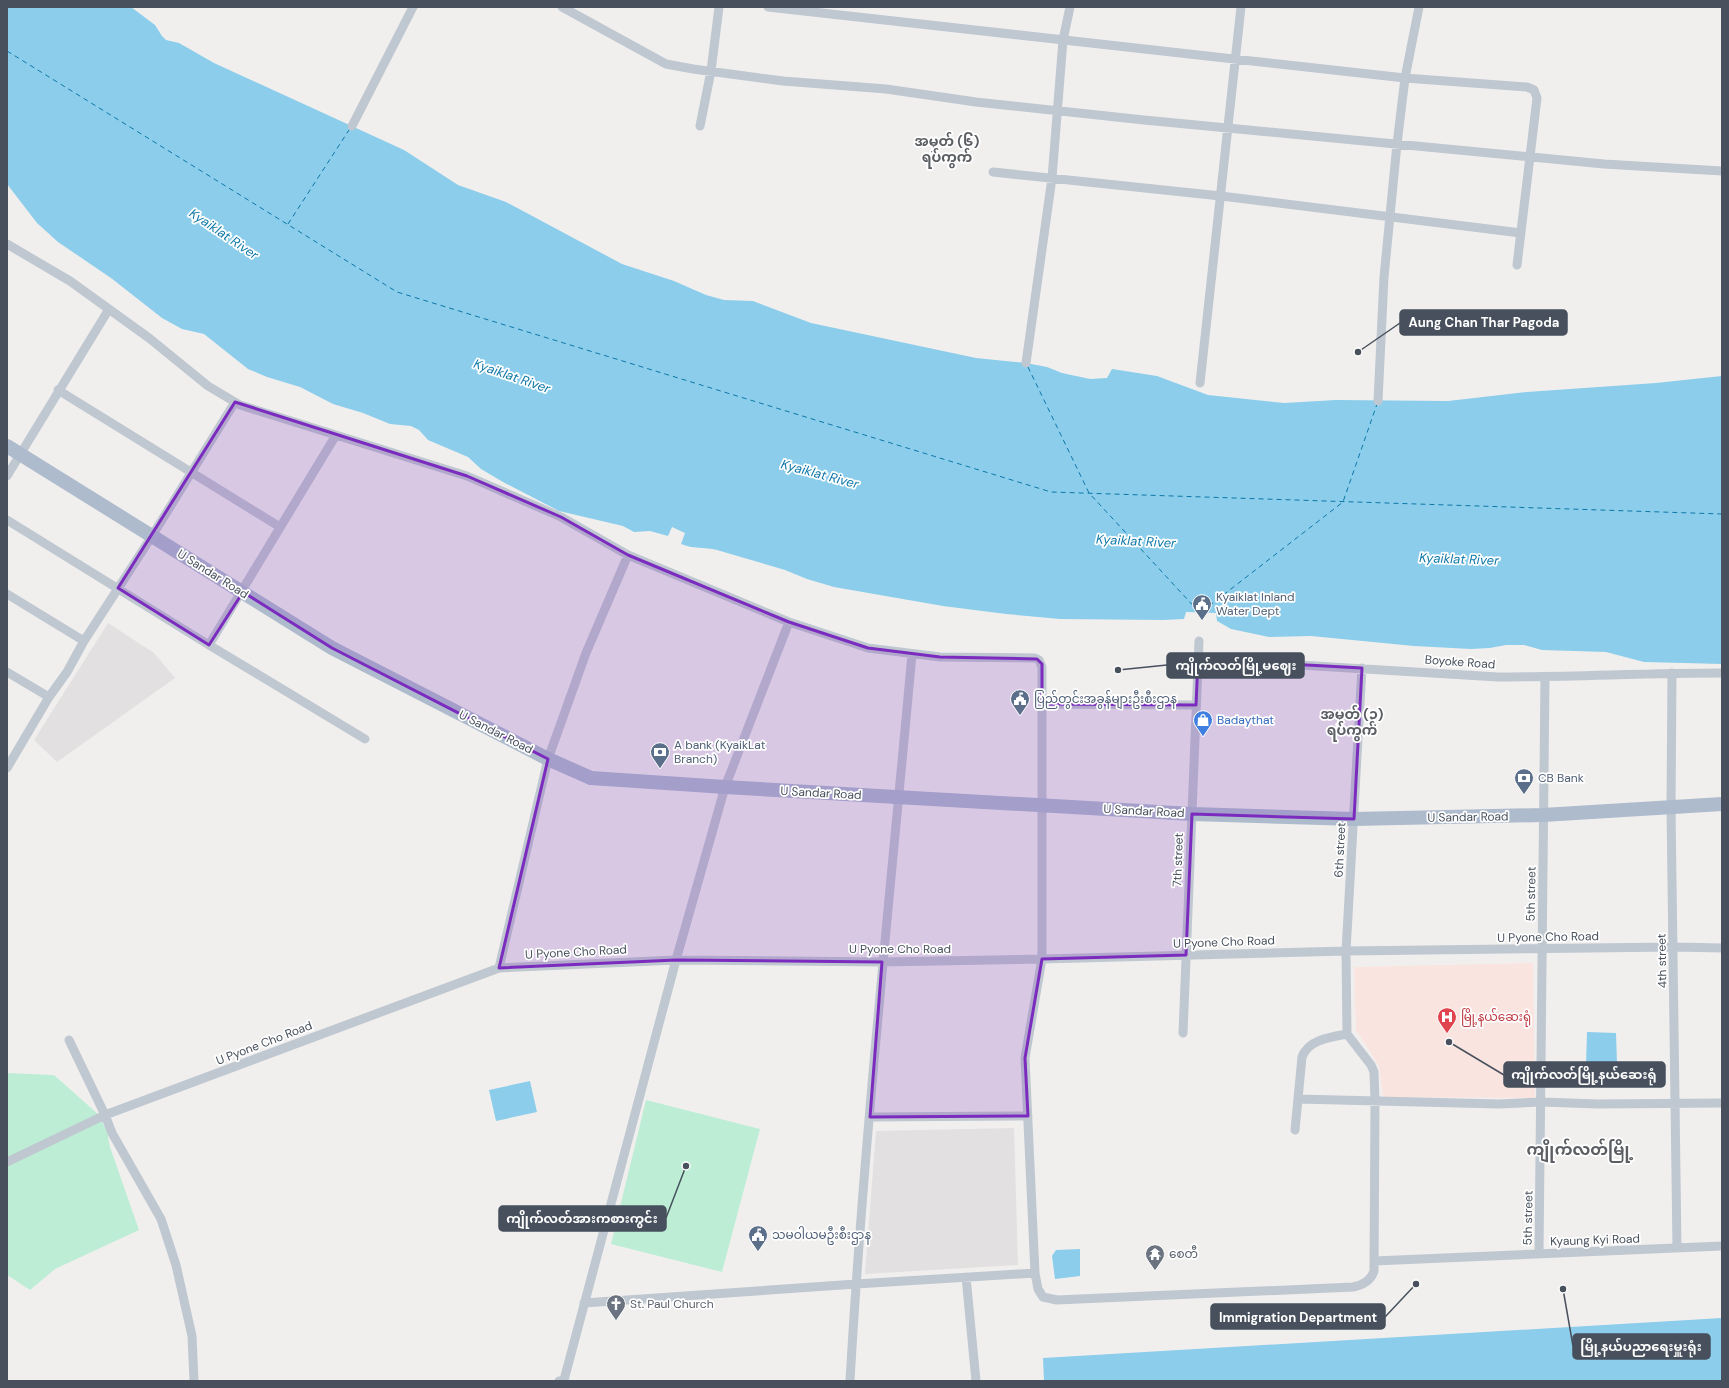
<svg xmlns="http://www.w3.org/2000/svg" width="1729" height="1388" font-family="'DM Sans','Noto Sans Myanmar',sans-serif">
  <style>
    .education { fill: #e2e0e0 }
    .medical { fill: #fae4df }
    .green { fill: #bdeed5 }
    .water { fill: #8bcdeb }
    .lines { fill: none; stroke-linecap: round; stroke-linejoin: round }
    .ferry { stroke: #0e78a7; stroke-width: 1; stroke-dasharray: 5 4; stroke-linecap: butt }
    .street { stroke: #bfc7d0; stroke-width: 9 }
    .primary { stroke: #aebbcd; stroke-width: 14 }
    .marked { fill: #7b2cbf; fill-opacity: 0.2; stroke: #7b2cbf; stroke-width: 3; stroke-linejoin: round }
    .labels { text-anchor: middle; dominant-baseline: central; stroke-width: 3.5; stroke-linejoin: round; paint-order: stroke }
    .street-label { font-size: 12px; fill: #47505c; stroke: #fff }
    .service-label { font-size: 12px; fill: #4e5e75; stroke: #fff; text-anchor: start }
    .shop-label { font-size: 12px; fill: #366cbe; stroke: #fff; text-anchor: start }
    .health-label { font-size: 12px; fill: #be3a42; stroke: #fff; text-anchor: start }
    .worship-label { font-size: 12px; fill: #5b616d; stroke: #fff; text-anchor: start }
    .water-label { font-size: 13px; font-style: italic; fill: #0e78a7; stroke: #fff }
    .quarter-label { font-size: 14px; font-weight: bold; fill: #5b5e63; stroke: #fff }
    .district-label { font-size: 16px; font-weight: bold; fill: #5b5e63; stroke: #fff }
    .leader { fill: none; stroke: #47505c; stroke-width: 1.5 }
    .callout-dot { fill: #47505c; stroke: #fff; stroke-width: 1.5 }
    .callout { fill: #47505c; stroke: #47505c; stroke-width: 1.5 }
    .callout-label { font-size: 13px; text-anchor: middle; font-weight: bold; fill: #fff }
  </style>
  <rect width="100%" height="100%" fill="#f1efee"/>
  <path class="education" d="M108,623L154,653L175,678L57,762L34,740Z
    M1014,1128L1018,1265L865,1274L876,1131Z"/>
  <path class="medical" d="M1533,963L1535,1098L1383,1097L1379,1066L1356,1030L1354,967Z"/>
  <path class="green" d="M7,1073L54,1075L98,1114L107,1131L110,1147L139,1230L55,1269L30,1290L7,1275Z
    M646,1100L760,1129L722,1272L611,1244Z"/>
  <path class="water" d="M7,7H131L155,25L162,36L166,40L179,43L214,63L404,150L458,185L506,202L622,264L674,281L706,295L724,300L753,301L811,323L976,358L1026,363L1047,367L1062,373L1090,379L1107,378L1112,369L1157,376L1208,395L1284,403L1336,400L1448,401L1527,392L1656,383L1722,376V664L1644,662L1606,652L1542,650L1524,645H1506L1490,648L1471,649L1414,646L1311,636L1269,637L1231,629L1217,621L1216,613L1186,612L1184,619L1163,620L1060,619L1006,614L943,606L834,587L807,579L785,570L717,550C704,547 693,549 681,544L685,533L672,527L668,536L650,531L634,532L623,526L559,511L503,482L481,469L468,457L428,440L419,430L411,426L390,424L363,413L333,404L300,387L267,377L248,369L204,334L182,329L162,318L111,278L58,242L37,223L7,184Z
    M1587,1032L1616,1033L1617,1064L1586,1065Z
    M530,1081L537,1112L496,1121L489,1090Z
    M1080,1249V1276L1055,1279L1052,1256L1056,1250Z
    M1722,1318V1381H1044L1043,1358Z"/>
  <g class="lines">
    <path class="ferry" d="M7,51L397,292L1051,492L1722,514
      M288,224L349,130
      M1028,367L1089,493L1200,613L1343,502L1377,404"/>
    <path class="street" d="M562,7L666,64L693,69L783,81L886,89L976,102L1144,120L1604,164L1722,171
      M768,7L1405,78L1527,87L1534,90L1537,98L1517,265
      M352,126L413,7
      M700,126L711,71L719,7
      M993,172L1221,196L1521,233
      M7,244L70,281L149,338L208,386L240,405L467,476L561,517L628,555L789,622L868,648L940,657L1035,658L1039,660L1042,667V959L1025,1058L1035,1273L1038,1289L1043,1297L1057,1300L1353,1287C1363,1285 1371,1281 1374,1271L1375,1101L1374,1072L1371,1065L1347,1034
      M1026,363L1052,178L1063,40L1070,7
      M1200,383L1241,7
      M58,390L280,527
      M1378,401L1384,277L1397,144L1405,78L1419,7
      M7,476L109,309
      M7,520L209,645L365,739
      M7,594L84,641
      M209,645L336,435
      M1198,659L1498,677C1573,677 1647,673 1722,673
      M7,672L49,697
      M1672,673L1671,808L1677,1248
      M1042,704L1196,705
      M7,768L49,697L67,672L84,641L152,536L235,402
      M499,968L548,759L586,653L628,555
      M1183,1033L1199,641
      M1347,1034L1346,951L1362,668
      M69,1040L105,1115L499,968L676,960L882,962L1042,959L1346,951L1674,947L1722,948
      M1298,1099L1499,1104L1541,1102L1598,1104L1722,1103
      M870,1117L1028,1116
      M1295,1130L1302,1057C1308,1040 1330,1037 1347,1034
      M7,1162L105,1115L112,1133L161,1219L176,1265L192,1336L194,1381
      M1539,1254L1545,677
      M1374,1261L1722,1246
      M966,1277L976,1381
      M584,1303L856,1284L1035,1273
      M559,1381L564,1380L676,960L725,787L789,622
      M850,1381C864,1138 890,896 912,654"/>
    <path class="primary" d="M7,446L332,648L548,759L591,778L725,787L1192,814L1354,819L1543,815L1722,804"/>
  </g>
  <path class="marked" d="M235,402L467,476L561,517L628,555L789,622L868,648L940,657L1037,659L1042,664V704L1196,705L1198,659L1362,668L1354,819L1192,814L1186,955L1042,959L1025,1058L1028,1116L870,1117L882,962L676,960L499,968L548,759L332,648L243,592L209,645L118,588Z"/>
  <defs>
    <symbol id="civic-pin" viewBox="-11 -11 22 30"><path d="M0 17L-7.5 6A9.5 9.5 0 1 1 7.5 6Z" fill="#5c6f8a" stroke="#fff"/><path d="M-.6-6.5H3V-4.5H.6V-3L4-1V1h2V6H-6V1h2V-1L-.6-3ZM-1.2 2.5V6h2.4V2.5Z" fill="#fff"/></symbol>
    <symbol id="shop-pin" viewBox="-11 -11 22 30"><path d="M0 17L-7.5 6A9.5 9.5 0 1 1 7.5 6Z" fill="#3f7fe0" stroke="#fff"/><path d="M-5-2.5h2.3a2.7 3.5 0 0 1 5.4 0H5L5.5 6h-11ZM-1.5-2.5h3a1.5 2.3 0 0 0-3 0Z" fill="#fff"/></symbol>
    <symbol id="bank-pin" viewBox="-11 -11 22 30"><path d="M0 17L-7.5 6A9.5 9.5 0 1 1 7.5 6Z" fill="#5c6f8a" stroke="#fff"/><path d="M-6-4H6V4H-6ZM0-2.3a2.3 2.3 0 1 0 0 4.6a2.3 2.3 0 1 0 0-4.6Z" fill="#fff"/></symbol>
    <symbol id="hospital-pin" viewBox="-11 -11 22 30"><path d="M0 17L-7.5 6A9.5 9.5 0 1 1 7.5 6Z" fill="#e0444e" stroke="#fff"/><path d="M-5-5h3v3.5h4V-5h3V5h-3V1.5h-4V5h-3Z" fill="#fff"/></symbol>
    <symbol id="temple-pin" viewBox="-11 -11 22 30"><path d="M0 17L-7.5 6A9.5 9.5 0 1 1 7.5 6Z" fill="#6b7280" stroke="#fff"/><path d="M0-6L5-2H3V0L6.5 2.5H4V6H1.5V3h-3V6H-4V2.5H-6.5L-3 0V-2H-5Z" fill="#fff"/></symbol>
    <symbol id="church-pin" viewBox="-11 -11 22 30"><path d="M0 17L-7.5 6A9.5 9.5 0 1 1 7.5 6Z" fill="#6b7280" stroke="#fff"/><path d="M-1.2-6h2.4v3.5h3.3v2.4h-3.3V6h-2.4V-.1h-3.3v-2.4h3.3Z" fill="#fff"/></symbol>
  </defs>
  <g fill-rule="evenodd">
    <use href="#civic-pin" x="1191" y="593" width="22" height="30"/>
    <use href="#civic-pin" x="1009" y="688" width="22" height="30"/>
    <use href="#shop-pin" x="1192" y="709" width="22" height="30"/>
    <use href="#bank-pin" x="649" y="741" width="22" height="30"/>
    <use href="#bank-pin" x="1513" y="767" width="22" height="30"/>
    <use href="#hospital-pin" x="1436" y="1006" width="22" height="30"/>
    <use href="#civic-pin" x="747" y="1224" width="22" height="30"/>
    <use href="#temple-pin" x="1144" y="1243" width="22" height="30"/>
    <use href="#church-pin" x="605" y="1293" width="22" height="30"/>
  </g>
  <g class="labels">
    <g class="street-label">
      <text transform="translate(213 574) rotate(32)">U Sandar Road</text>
      <text transform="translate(1460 662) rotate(4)">Boyoke Road</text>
      <text transform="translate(496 732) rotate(27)">U Sandar Road</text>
      <text transform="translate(821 793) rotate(3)">U Sandar Road</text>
      <text transform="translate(1144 811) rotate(3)">U Sandar Road</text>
      <text transform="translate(1468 817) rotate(-1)">U Sandar Road</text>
      <text transform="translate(1340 850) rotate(-87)">6th street</text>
      <text transform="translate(1178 860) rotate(-88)">7th street</text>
      <text transform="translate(1531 894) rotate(-89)">5th street</text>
      <text transform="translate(1548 937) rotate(-1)">U Pyone Cho Road</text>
      <text transform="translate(1224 942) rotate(-2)">U Pyone Cho Road</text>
      <text x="900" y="949">U Pyone Cho Road</text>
      <text transform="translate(576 952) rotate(-3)">U Pyone Cho Road</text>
      <text transform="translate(1662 961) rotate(-91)">4th street</text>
      <text transform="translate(264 1043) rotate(-21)">U Pyone Cho Road</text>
      <text transform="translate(1528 1218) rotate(-89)">5th street</text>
      <text transform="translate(1595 1240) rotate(-2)">Kyaung Kyi Road</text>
    </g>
    <g class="service-label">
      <text x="1216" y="597">Kyaiklat Inland<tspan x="1216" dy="14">Water Dept</tspan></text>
      <text x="1034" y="699">ပြည်တွင်းအခွန်များဦးစီးဌာန</text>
      <text x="674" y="745">A bank (KyaikLat<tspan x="674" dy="14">Branch)</tspan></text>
      <text x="1538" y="778">CB Bank</text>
      <text x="772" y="1235">သမဝါယမဦးစီးဌာန</text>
    </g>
    <g class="shop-label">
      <text x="1217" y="720">Badaythat</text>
    </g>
    <g class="health-label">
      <text x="1461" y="1017">မြို့နယ်ဆေးရုံ</text>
    </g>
    <g class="worship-label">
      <text x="1169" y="1254">စေတီ</text>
      <text x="630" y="1304">St. Paul Church</text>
    </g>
    <g class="water-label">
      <text transform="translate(224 234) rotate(34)">Kyaiklat River</text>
      <text transform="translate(512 376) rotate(19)">Kyaiklat River</text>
      <text transform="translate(820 474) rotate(15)">Kyaiklat River</text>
      <text transform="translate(1136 541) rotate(3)">Kyaiklat River</text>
      <text transform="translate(1459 559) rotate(2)">Kyaiklat River</text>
    </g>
    <g class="quarter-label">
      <text x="947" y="141">အမှတ် (၆)<tspan x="947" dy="16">ရပ်ကွက်</tspan></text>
      <text x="1352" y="714">အမှတ် (၃)<tspan x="1352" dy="16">ရပ်ကွက်</tspan></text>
    </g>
    <g class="district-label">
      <text x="1580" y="1149">ကျိုက်လတ်မြို့</text>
    </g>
  </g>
  <path class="leader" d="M1358 352L1400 323M1118 670L1167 665M1449 1042L1504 1075M686 1166L666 1218M1416 1284L1385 1317M1563 1289L1573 1346"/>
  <g class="callout-dot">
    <circle cx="1358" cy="352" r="4"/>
    <circle cx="1118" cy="670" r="4"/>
    <circle cx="1449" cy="1042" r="4"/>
    <circle cx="686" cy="1166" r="4"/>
    <circle cx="1416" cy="1284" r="4"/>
    <circle cx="1563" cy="1289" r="4"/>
  </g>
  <g class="callout">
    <rect x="1400" y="310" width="167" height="25" rx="4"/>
    <rect x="1167" y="653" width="137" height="25" rx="4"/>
    <rect x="1504" y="1062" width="161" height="25" rx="4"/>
    <rect x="499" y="1206" width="167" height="25" rx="4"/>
    <rect x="1211" y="1304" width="174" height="25" rx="4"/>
    <rect x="1573" y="1334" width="137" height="25" rx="4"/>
  </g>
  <g class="callout-label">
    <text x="1484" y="327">Aung Chan Thar Pagoda</text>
    <text x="1236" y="670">ကျိုက်လတ်မြို့မဈေး</text>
    <text x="1584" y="1079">ကျိုက်လတ်မြို့နယ်ဆေးရုံ</text>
    <text x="582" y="1223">ကျိုက်လတ်အားကစားကွင်း</text>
    <text x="1298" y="1322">Immigration Department</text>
    <text x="1641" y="1351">မြို့နယ်ပညာရေးမှူးရုံး</text>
  </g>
  <rect width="1729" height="1388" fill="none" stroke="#47505c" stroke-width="16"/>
</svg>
